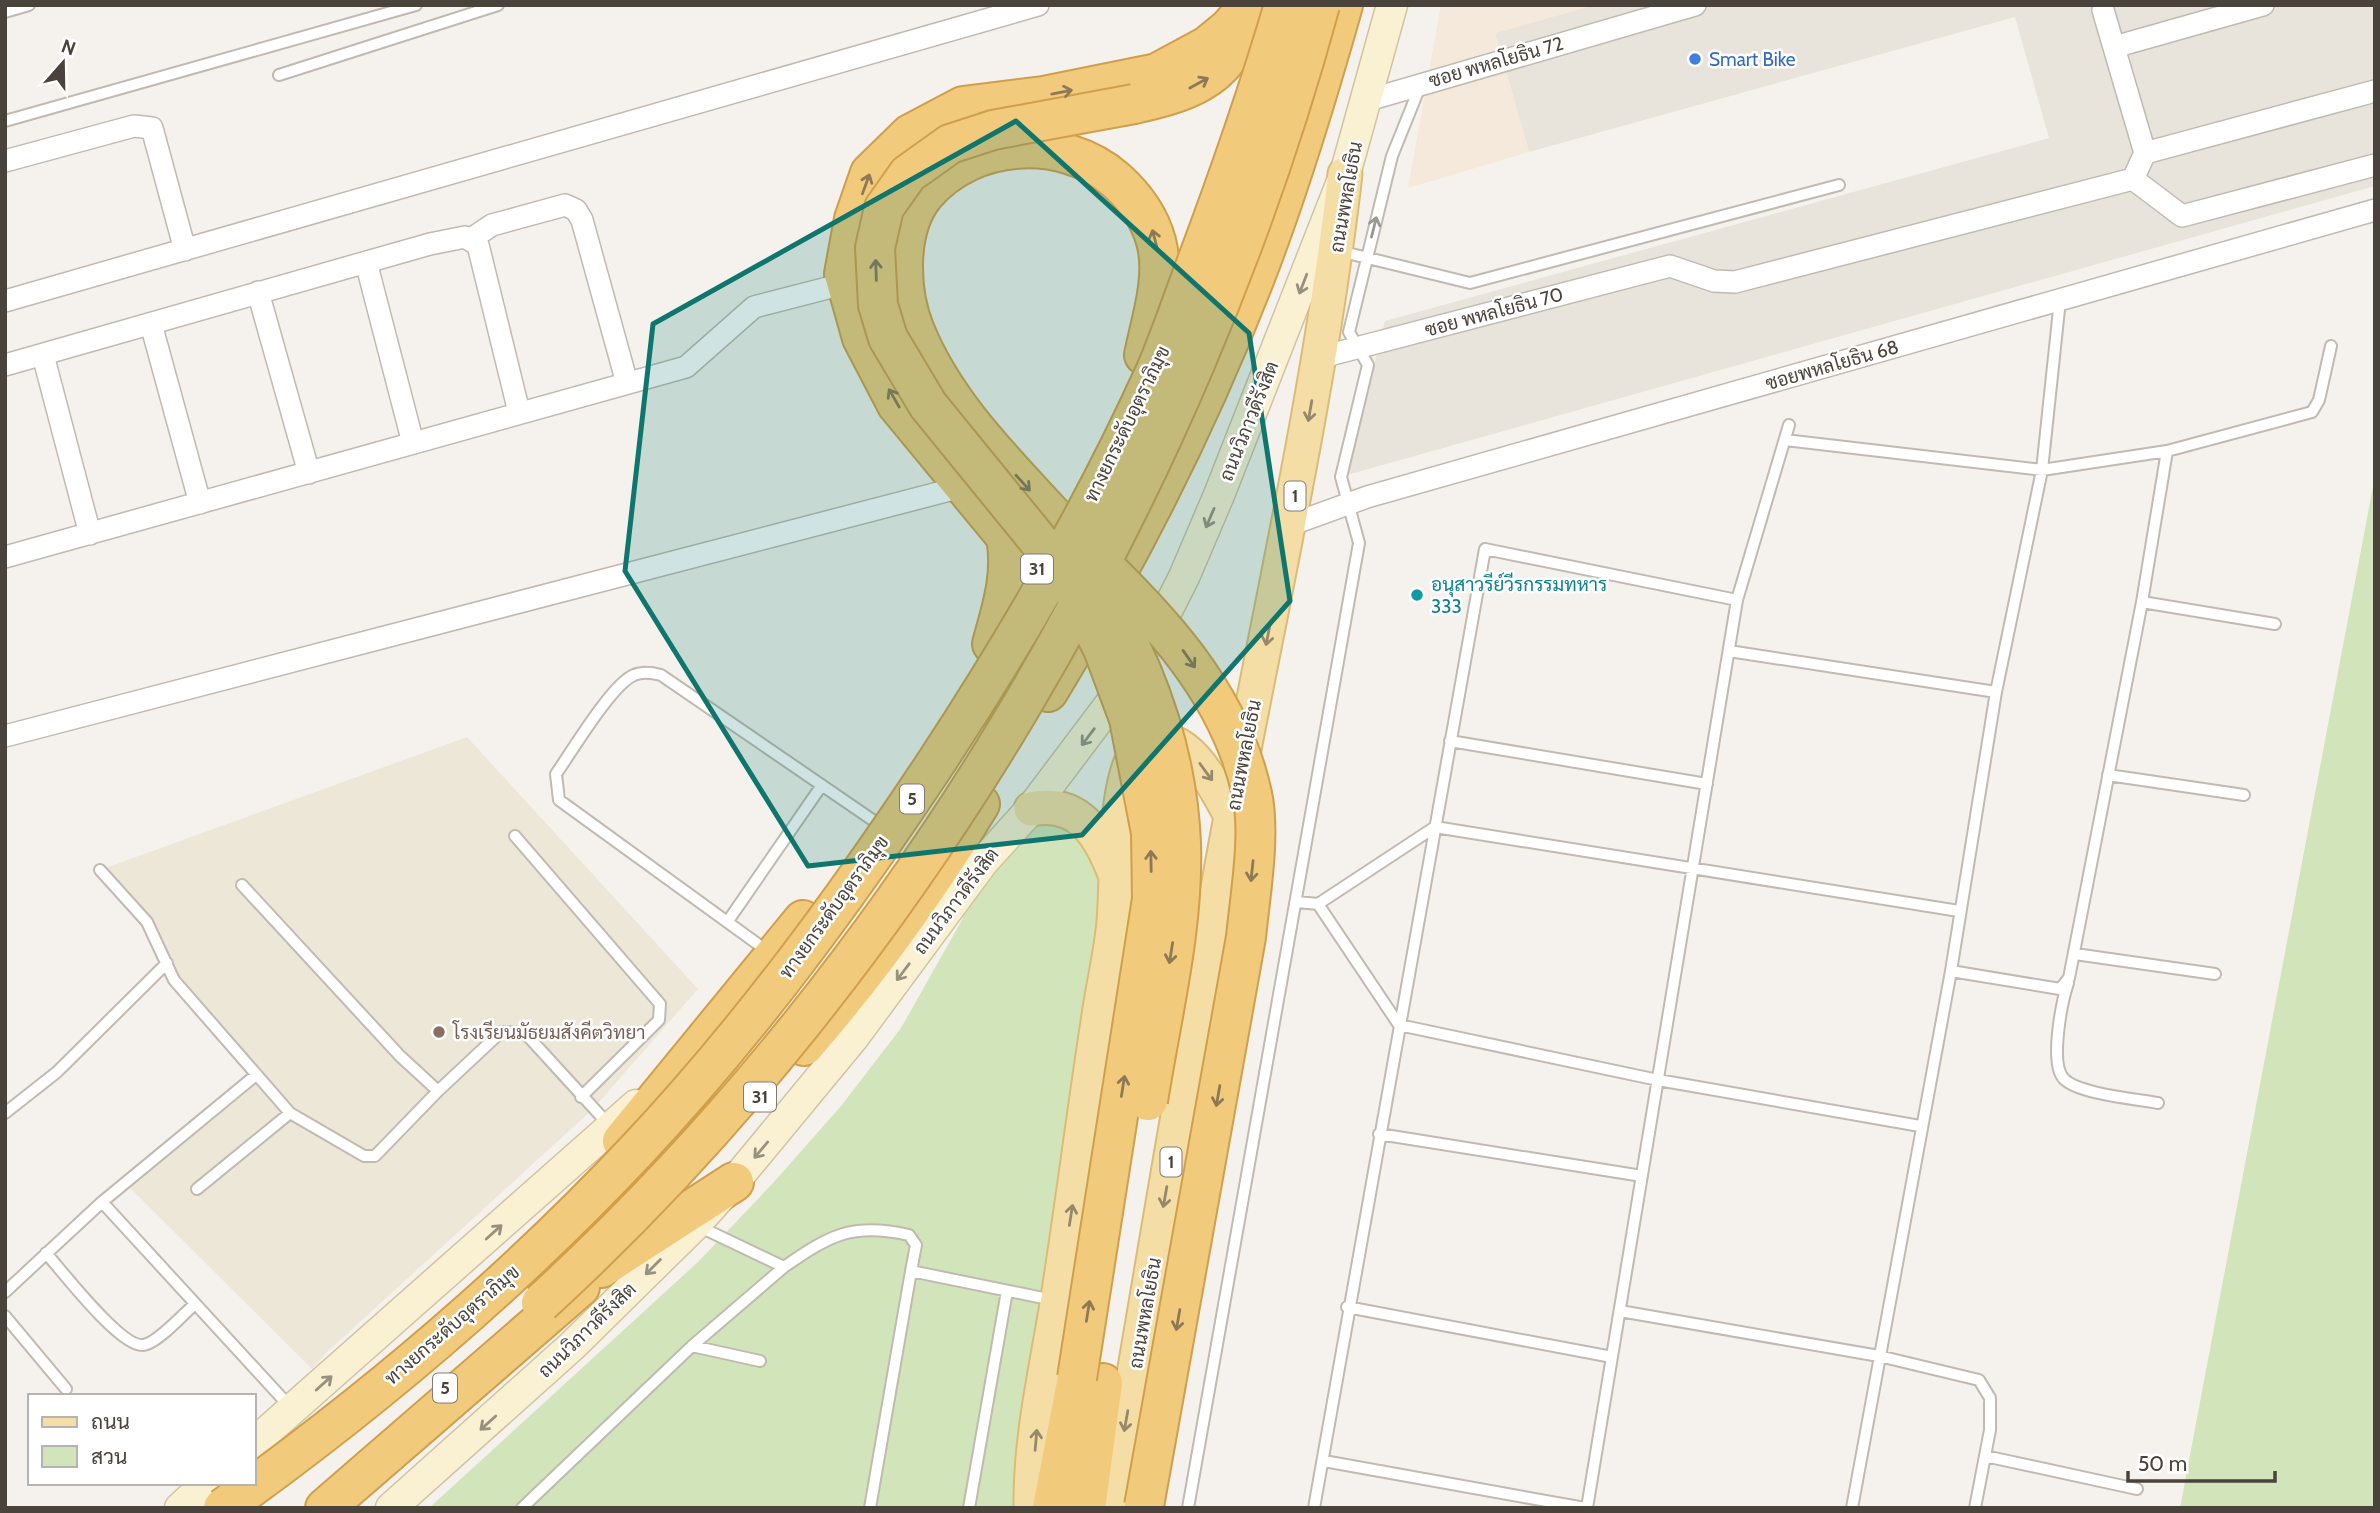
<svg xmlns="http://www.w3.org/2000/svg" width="2380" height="1513" font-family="Cabin,Sarabun,sans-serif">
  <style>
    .residential { fill: #e8e4db }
    .commercial { fill: #f4e9db }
    .education { fill: #ede7d8 }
    .green { fill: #d2e5ba }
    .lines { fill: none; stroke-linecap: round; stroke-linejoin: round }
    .lane-casing { stroke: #c0bab0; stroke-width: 14 }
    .street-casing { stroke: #c0bab0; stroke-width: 24 }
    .secondary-casing { stroke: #d0c4a1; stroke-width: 33 }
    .primary-casing { stroke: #dabc76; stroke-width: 37 }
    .highway-casing { stroke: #d09f4c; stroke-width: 42 }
    .lane { stroke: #fff; stroke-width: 10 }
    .street { stroke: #fff; stroke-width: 21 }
    .secondary { stroke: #faf0d2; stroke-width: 30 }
    .primary { stroke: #f5dea5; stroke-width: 33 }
    .highway { stroke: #f1ca7c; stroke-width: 38 }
    .highway-bridge-casing { stroke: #d09f4c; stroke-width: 42; stroke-linecap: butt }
    .highway-bridge { stroke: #f1ca7c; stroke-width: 38 }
    .oneway { stroke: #8c7955 }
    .oneway2 { stroke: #9b9893 }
    .oneway3 { stroke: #99917f }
    .oneway4 { stroke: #96896b }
    .marked { fill: #0f766e; fill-opacity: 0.2; stroke: #0f766e; stroke-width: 5; stroke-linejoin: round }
    .shop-dot { fill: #3f7fe0; stroke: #fff; stroke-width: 2.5 }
    .culture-dot { fill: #0f9aa8; stroke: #fff; stroke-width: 2.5 }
    .education-dot { fill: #8d6e63; stroke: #fff; stroke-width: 2.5 }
    .labels { text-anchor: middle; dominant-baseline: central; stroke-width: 5; stroke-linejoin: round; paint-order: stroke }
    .shield { fill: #fff; stroke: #807b76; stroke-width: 2 }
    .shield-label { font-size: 18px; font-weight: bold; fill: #49433b }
    .shop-label { font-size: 19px; fill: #366cbe; stroke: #fff; text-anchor: start }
    .street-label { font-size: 19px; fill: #49433b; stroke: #fff }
    .culture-label { font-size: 19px; fill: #0d838f; stroke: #fff; text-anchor: start }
    .education-label { font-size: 19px; fill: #785e54; stroke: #fff; text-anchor: start }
  </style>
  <rect width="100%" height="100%" fill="#f5f2ed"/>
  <path class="residential" d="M1594,5H2375V186L1347,475L1385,321L2049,138L2015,17L1529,152L1495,33Z"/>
  <path class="commercial" d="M1441,5H1594L1495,33L1529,152L1408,188Z"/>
  <path class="education" d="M467,737L698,989L593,1109L327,1352L312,1369L125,1183L255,1075L174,980L157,941L100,870Z"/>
  <path class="green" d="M2375,476V1508H2180Z
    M1052,811L1098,837L1113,890L1018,1508H429L699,1261L773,1183L841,1106L901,1028L962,920L983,862Z"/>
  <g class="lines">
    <defs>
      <path id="lane" d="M5,12L29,5
        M279,75L498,5
        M5,121L416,5
        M1339,251L1470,283L1839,185
        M1785,440L2042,470L2167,451L2312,412L2319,400L2331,346
        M2142,602L2275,624
        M1729,651L1996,692
        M1450,741L1707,784
        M2108,775L2244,795
        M515,836L660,1004L659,1020L581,1097
        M100,870L147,922L174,980L290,1113L364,1156H375L438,1091
        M242,885L400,1056L438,1091L501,1032L525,1033L609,1125
        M1297,902L1318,904L1399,1025L1658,1080L1920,1126
        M1318,904L1435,827L1959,911
        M728,921L822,785
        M770,953L559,800L556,774C572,751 612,684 634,675C643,671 653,673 661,675L874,821
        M2075,954L2215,974
        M1951,971L2060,989L2069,978L2142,602L2167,451
        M2068,983C2062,1001 2049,1064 2064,1079C2079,1094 2136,1099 2158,1103
        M5,1113L57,1072L167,963
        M1379,1134L1642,1176
        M197,1189L290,1113
        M102,1202L291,1408
        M698,1226L784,1267C830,1235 853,1222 909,1235L916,1245L911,1271L1053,1300
        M46,1253C62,1271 121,1348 143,1345C157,1344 183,1314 194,1305
        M5,1292L102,1202L256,1075
        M1347,1307L1612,1357
        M1620,1311L1879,1356L1979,1380L1990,1398V1430L1975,1508
        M5,1316L66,1389
        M692,1346L760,1361
        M1985,1456L2137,1489
        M1324,1461L1585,1508
        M522,1508L692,1346L784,1267
        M870,1508L911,1271
        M969,1508L1007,1291
        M1188,1508L1359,543L1341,477L1368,365L1349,332L1392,156L1421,84
        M1314,1508L1485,549L1737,600
        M1587,1508L1737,600L1789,425
        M1852,1508L1951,971L1996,692L2042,470L2060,300"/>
      <path id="street" d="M2103,10L2145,153
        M2114,47L2263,5
        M1365,101L1695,5
        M5,161L134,126L152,128L185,250
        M2133,179L2145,153L2375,91
        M2133,179L2182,216L2375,165
        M471,239L492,225L565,205L576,210L582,220L627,383
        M366,262L413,443
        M258,292L309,473
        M5,301L1038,5
        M151,324L200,503
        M43,355L90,534
        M1318,358L1670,266L1714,281L1735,282L2133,179
        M5,365L430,244L465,237L478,245L519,412
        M1290,525L1367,497L2375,210
        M5,557L686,367L754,307L847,283
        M5,736L965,486"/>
      <path id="secondary" d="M1151,642L1184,577L1219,495L1345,174L1392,5
        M254,1443L636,1105
        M180,1508L207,1483
        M391,1508L572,1346L695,1225L734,1182L853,1038L983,862L1031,809L1129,679"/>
      <path id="primary" d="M1031,809C1079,799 1100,835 1115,874
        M1031,1508C1030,1437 1047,1367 1058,1298C1073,1202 1085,1105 1100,1009C1104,983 1110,957 1113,931C1119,893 1110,760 1147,743C1186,725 1217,790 1231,816
        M1111,1508C1151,1278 1188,1047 1231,817C1271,603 1320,391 1345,174"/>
      <path id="highway" d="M1134,104C1183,93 1226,81 1243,28
        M1058,521C1005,463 945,405 915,331C899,292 896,229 925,194C972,139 1062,133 1116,180C1135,197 1149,216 1156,241C1166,277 1151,320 1144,355
        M992,644C1002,608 1013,574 1006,537L897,405L862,338L844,274L854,219L870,173L910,134L963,106L1043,96L1157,73L1207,46L1229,28L1249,5
        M1048,692C1132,555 1205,410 1262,259C1293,176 1319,90 1343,5
        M804,1046C870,970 928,889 980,804
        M622,1141L803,920
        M601,1268L734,1182
        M325,1508L580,1287
        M1052,1508L1077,1378
        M1086,1508L1103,1383"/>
    </defs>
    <use href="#lane" class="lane-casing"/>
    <use href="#street" class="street-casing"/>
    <use href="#secondary" class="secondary-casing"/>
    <use href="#primary" class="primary-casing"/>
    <use href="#highway" class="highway-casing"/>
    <use href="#lane" class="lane"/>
    <use href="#street" class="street"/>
    <use href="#secondary" class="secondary"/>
    <use href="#primary" class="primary"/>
    <use href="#highway" class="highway"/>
    <defs>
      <path id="highway-bridge" d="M1084,547C1157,616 1230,692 1252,794C1261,834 1250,896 1246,937L1144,1506
        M1090,573C1141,654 1177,746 1181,843C1184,929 1161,1017 1148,1101
        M541,1303C912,963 1188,489 1320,5
        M1077,1378L1152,899L1151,833L1129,719L1103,649L1064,572L928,405L888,338L878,305L875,248L884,208L908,174L950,144L993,130L1134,104
        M223,1508C371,1402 511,1284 636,1151C748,1032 845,900 935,764C1018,638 1094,507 1156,370C1171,335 1183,299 1196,264C1228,179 1258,93 1284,5"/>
    </defs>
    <use href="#highway-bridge" class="highway-bridge-casing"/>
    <use href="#highway-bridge" class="highway-bridge"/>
  </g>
  <defs><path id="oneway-shaft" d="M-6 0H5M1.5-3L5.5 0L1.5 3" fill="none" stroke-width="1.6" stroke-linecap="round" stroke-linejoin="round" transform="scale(1.75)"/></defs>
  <g class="oneway">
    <use href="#oneway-shaft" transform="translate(1199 83) rotate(-29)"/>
    <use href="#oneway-shaft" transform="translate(1062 92) rotate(-11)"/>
    <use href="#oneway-shaft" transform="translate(866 184) rotate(-70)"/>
    <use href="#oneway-shaft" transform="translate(1155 240) rotate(-105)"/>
    <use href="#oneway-shaft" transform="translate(876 270) rotate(-92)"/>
    <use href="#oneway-shaft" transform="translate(894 398) rotate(-120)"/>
    <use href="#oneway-shaft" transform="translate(1023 483) rotate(48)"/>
    <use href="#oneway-shaft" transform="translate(1189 659) rotate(55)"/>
    <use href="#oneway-shaft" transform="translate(1151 861) rotate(-91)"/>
    <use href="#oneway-shaft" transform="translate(1252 871) rotate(96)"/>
    <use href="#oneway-shaft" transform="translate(1171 953) rotate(99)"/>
    <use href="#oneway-shaft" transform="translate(1123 1086) rotate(-81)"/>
    <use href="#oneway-shaft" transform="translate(1218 1096) rotate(100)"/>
    <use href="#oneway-shaft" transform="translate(1088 1311) rotate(-81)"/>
    <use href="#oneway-shaft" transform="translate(1178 1320) rotate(100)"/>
  </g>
  <use class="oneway2" href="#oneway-shaft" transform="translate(1374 227) rotate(-76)"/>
  <g class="oneway3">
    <use href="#oneway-shaft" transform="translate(1303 284) rotate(111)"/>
    <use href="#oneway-shaft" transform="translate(1210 518) rotate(113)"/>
    <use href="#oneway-shaft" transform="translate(1088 737) rotate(127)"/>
    <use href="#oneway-shaft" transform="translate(903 972) rotate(127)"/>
    <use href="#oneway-shaft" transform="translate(761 1150) rotate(130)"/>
    <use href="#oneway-shaft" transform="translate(494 1232) rotate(-42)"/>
    <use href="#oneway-shaft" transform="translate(653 1267) rotate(135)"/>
    <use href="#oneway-shaft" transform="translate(324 1383) rotate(-42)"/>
    <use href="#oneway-shaft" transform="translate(488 1423) rotate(138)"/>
  </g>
  <g class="oneway4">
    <use href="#oneway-shaft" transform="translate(1310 411) rotate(100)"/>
    <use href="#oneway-shaft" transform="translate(1268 635) rotate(101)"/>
    <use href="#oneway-shaft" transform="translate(1206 772) rotate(54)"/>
    <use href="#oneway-shaft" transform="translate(1165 1197) rotate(100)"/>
    <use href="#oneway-shaft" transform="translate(1071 1215) rotate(-81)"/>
    <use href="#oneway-shaft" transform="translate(1126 1421) rotate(100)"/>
    <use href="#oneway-shaft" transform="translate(1036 1440) rotate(-85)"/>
  </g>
  <path class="marked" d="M1016,121L1249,333L1290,601L1082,835L808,866L625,571L653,324Z"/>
  <circle class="shop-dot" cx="1695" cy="59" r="7"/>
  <circle class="culture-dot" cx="1417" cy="595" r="7"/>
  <circle class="education-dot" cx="439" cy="1032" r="7"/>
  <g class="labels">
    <g class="shield">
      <rect x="1284.5" y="481.5" width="21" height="29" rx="5"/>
      <rect x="1021" y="554.5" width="32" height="29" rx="5"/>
      <rect x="900" y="784.5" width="24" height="29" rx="5"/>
      <rect x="744" y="1082.5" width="32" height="29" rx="5"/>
      <rect x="1160.5" y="1147.5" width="21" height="29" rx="5"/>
      <rect x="433" y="1373.5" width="24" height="29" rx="5"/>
    </g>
    <g class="shield-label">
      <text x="1295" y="496">1</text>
      <text x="1037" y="569">31</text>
      <text x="912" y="799">5</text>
      <text x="760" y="1097">31</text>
      <text x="1171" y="1162">1</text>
      <text x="445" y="1388">5</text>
    </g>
    <g class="shop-label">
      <text x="1709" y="59">Smart Bike</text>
    </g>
    <g class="street-label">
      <text transform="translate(1496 62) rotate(-16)">ซอย พหลโยธิน 72</text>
      <text transform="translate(1346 197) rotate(-80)">ถนนพหลโยธิน</text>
      <text transform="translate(1494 312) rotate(-15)">ซอย พหลโยธิน 70</text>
      <text transform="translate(1832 365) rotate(-16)">ซอยพหลโยธิน 68</text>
      <text transform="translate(1249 421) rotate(-68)">ถนนวิภาวดีรังสิต</text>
      <text transform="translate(1127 424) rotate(-64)">ทางยกระดับอุตราภิมุข</text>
      <text transform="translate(1244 755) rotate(-79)">ถนนพหลโยธิน</text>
      <text transform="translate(956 901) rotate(-53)">ถนนวิภาวดีรังสิต</text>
      <text transform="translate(834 907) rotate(-54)">ทางยกระดับอุตราภิมุข</text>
      <text transform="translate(1145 1313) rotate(-80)">ถนนพหลโยธิน</text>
      <text transform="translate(452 1325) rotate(-41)">ทางยกระดับอุตราภิมุข</text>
      <text transform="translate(587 1330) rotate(-44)">ถนนวิภาวดีรังสิต</text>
    </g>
    <g class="culture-label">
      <text x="1431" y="584">อนุสาวรีย์วีรกรรมทหาร<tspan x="1431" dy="22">333</tspan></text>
    </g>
    <g class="education-label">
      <text x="453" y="1032">โรงเรียนมัธยมสังคีตวิทยา</text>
    </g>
  </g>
  <rect width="2380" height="1513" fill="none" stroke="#49433b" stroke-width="14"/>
  <rect x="28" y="1394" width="228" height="91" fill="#ffffff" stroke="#b6b4b1" stroke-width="2"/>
  <rect x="42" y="1417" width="35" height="10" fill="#f5dea5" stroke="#b6b4b1" stroke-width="2"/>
  <text x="91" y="1429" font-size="21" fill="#49433b">ถนน</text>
  <rect x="42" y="1446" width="35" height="21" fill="#d2e5ba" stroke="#b6b4b1" stroke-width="2"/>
  <text x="91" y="1464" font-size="21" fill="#49433b">สวน</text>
  <g transform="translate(63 63) rotate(20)" stroke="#ffffff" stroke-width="5" paint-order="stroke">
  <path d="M0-5L12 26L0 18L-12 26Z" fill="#49433b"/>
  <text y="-10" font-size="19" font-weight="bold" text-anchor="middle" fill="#49433b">N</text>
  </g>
  <path d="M2128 1471v10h147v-10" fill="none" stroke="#49433b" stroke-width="3.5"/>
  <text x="2138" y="1471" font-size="21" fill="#49433b" stroke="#ffffff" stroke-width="5" paint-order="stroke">50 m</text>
</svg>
